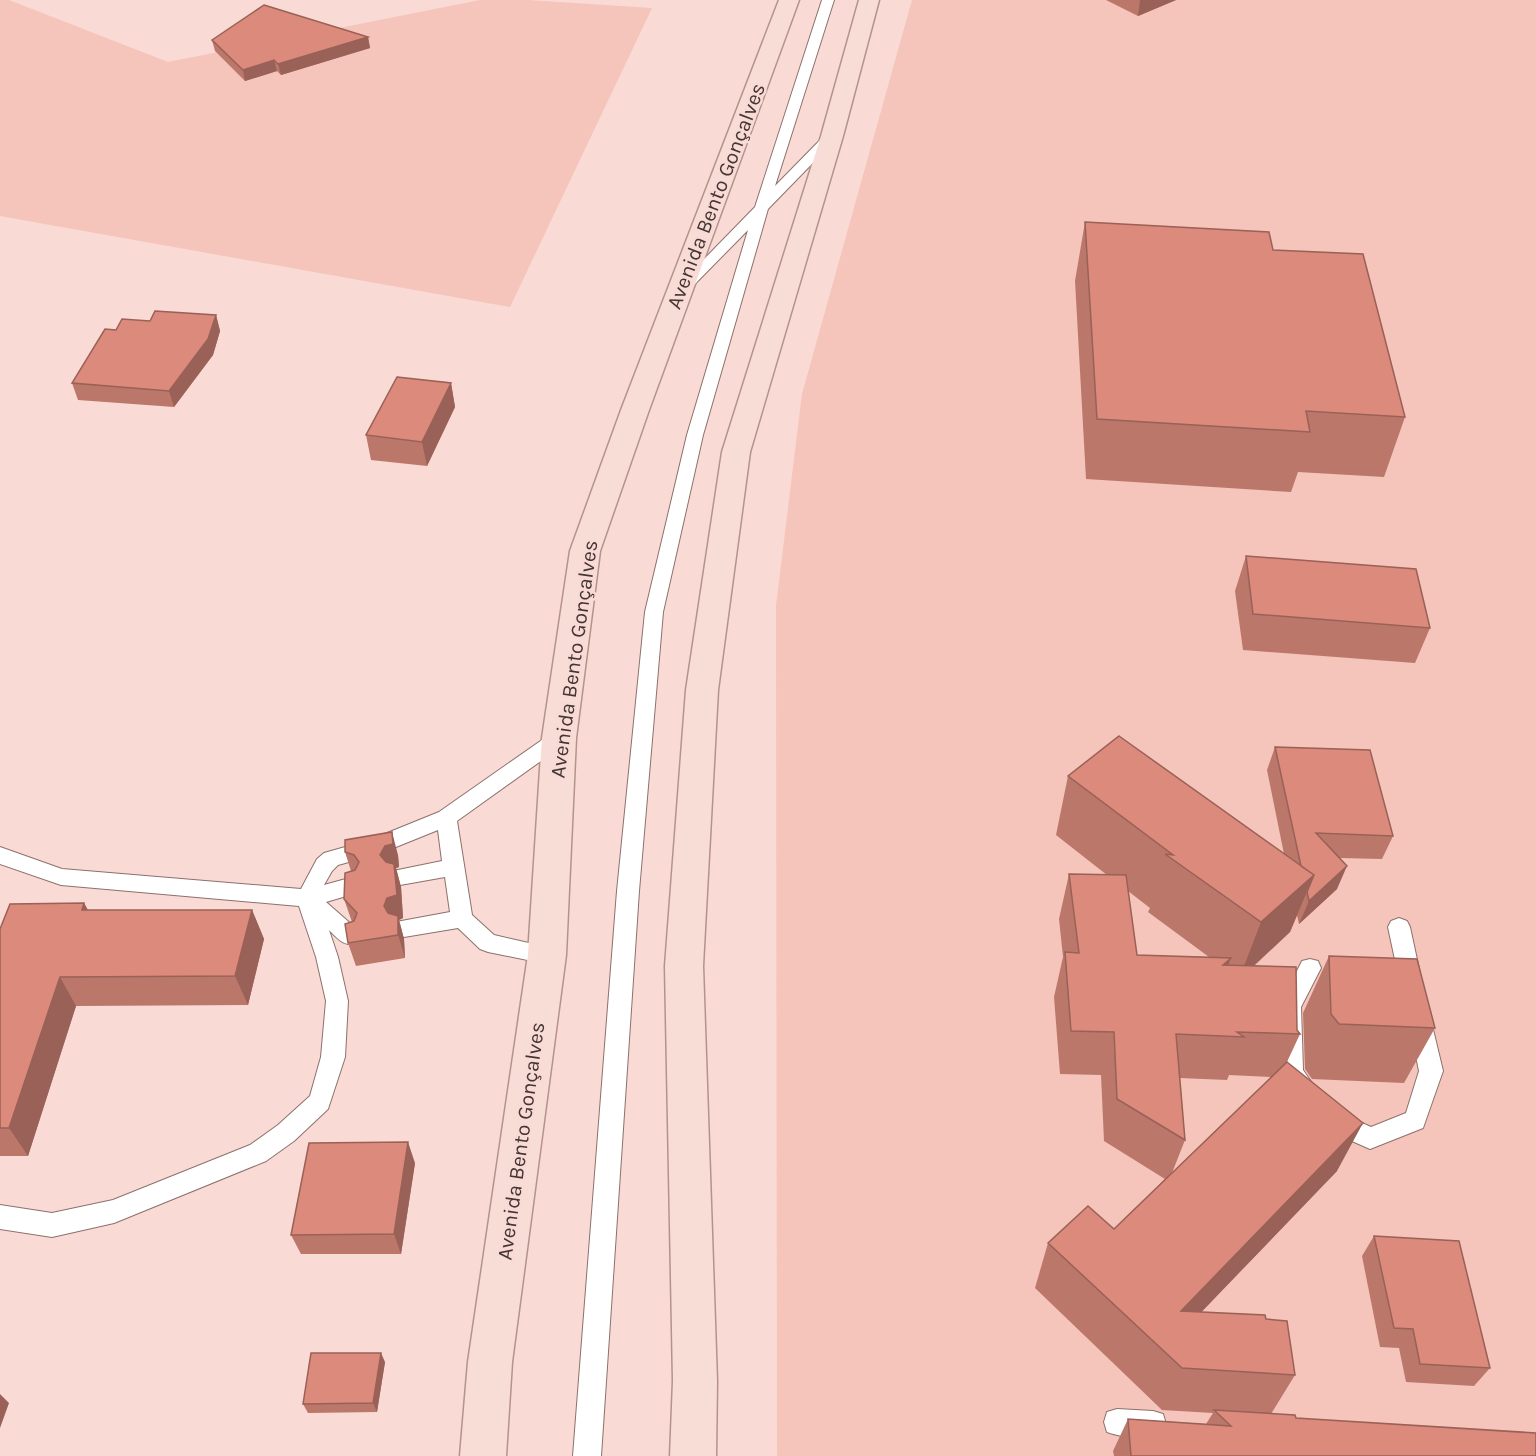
<svg xmlns="http://www.w3.org/2000/svg" width="1536" height="1456" font-family="Karla,sans-serif">
  <style>
    .green { fill: #f5c4ba }
    .lines { fill: none; stroke-linecap: round; stroke-linejoin: round }
    .lane-casing { stroke: #8c716b; stroke-width: 2 }
    .primary-casing { stroke: #b5938c; stroke-width: 3 }
    .lane { fill: #fff; fill-rule: evenodd }
    .primary { fill: #f8dcd6; fill-rule: evenodd }
    .wall { fill: #bc776b; fill-rule: evenodd }
    .shaded-wall { fill: #996157 }
    .building { fill: #db8a7c; stroke: #996157; stroke-width: 1.5 }
    .labels { text-anchor: middle; dominant-baseline: central; stroke-width: 5; stroke-linejoin: round; paint-order: stroke }
    .street-label { font-size: 21px; fill: #433735; stroke: #f9dad4 }
  </style>
  <rect width="100%" height="100%" fill="#f9dad4"/>
  <path class="green" d="M0,0H9L168,62L480,0H527L652,8L510,307L0,216Z
    M912,0H1536V1456H777L776,606L802,394Z"/>
  <g class="lines">
    <defs>
      <path id="lane" d="M822,0H834L775,186L827,133L832,132L839,136L768,209L703,435L663,612L639,891L601,1456H573L617,891L645,612L687,435L748,230L686,293H676L674,290L755,207Z
        M559,731L566,733L569,738L566,743L457,821L472,915L494,935L555,949L558,955L555,961L547,964L488,952L480,949L458,928L404,937L396,934L393,928L396,922L450,912L445,877L400,885L393,883L389,877L393,871L442,861L438,830L381,853L338,865L332,871L324,885L353,877L360,880L364,886L360,892L326,902L359,931L362,937L359,943C345,948 338,939 329,930L338,957L348,1001L345,1057L328,1109L294,1141L266,1161L114,1223L52,1237L0,1229V1205L52,1213L113,1200L250,1145L278,1125L310,1096L321,1057L326,1001L316,957L299,906L61,885L0,864V847L62,869L301,889L317,859L324,853L370,840L439,812L552,733Z
        M1399,918L1407,921L1410,927L1422,983L1419,990L1411,992L1403,990L1400,983L1388,927L1391,921Z
        M1310,959L1318,961L1321,968L1301,1007L1303,1070L1316,1089L1312,1096L1304,1099L1296,1096L1280,1073L1279,1007L1302,961Z
        M1420,1011L1428,1014L1431,1021L1443,1071L1423,1128L1370,1149L1327,1130L1323,1122L1327,1114L1335,1111L1371,1127L1406,1113L1419,1071L1409,1021L1412,1014Z
        M1117,1409L1153,1411L1163,1414L1166,1424L1163,1434C1147,1440 1123,1438 1107,1432L1104,1422L1107,1412Z"/>
      <path id="primary" d="M779,0H799L649,410L600,551L576,738L566,955L512,1362L506,1456H460L468,1362L528,955L542,738L570,551L621,410Z
        M859,0H879L843,136L750,452L718,690L703,966L717,1381L716,1456H670L673,1381L665,966L686,690L722,452L821,136Z"/>
    </defs>
    <use href="#lane" class="lane-casing"/>
    <use href="#primary" class="primary-casing"/>
    <use href="#lane" class="lane"/>
    <use href="#primary" class="primary"/>
  </g>
  <path class="wall" d="M1106,0H1176L1138,16Z
    M368,37L370,48L281,75L277,71L245,81L215,51L212,40Z
    M1085,222L1273,250L1405,417L1384,477L1298,472L1291,492L1086,479L1075,281Z
    M216,315L220,331L213,355L174,407L78,400L72,383L116,330L150,321Z
    M451,383L455,407L427,466L371,460L366,435Z
    M1246,556L1430,628L1415,663L1243,650L1235,591Z
    M1275,747L1393,836L1382,859L1340,858L1337,889L1299,924L1297,915L1290,932L1254,966L1300,1034L1287,1062L1337,1171L1201,1312L1266,1319L1295,1375L1271,1414L1536,1456H1114L1113,1451L1128,1419L1206,1424L1213,1413L1162,1410L1035,1288L1048,1243L1114,1229L1165,1179L1104,1141L1101,1075L1060,1074L1054,997L1063,957L1059,919L1069,874L1107,875L1056,835L1068,776L1284,854L1267,770ZM1128,891L1150,908L1148,912L1209,957L1137,955ZM1229,1075L1271,1077L1172,1173L1185,1140L1180,1078L1227,1080Z
    M345,852L398,855L399,867L396,868L401,887L403,918L399,920L404,939L405,958L356,966L348,943L352,922L344,899L351,871Z
    M84,903L88,910H252L264,939L248,1005L76,1006L28,1156H0V929Z
    M1329,956L1435,1028L1404,1083L1312,1079L1305,1069L1303,1013Z
    M415,1163L401,1254H301L291,1235Z
    M1374,1236L1490,1368L1474,1386L1406,1382L1399,1348L1380,1347L1362,1256Z
    M385,1362L377,1412L308,1413L303,1404Z"/>
  <path class="shaded-wall" d="M1140,0H1176L1138,16Z
    M368,37L370,48L281,75L278,64Z
    M274,60L277,71L245,81L243,70Z
    M216,315L220,331L213,355L174,407L169,391Z
    M451,383L455,407L427,466L422,442Z
    M392,832L398,855L399,867L396,868L401,887L403,918L399,920L404,939L405,958L394,921L384,906L391,870L380,855Z
    M1347,866L1337,889L1299,924L1309,901Z
    M1314,875L1290,932L1239,979L1261,922Z
    M84,903L100,933L82,910Z
    M252,910L264,939L248,1005L235,976Z
    M1231,958L1214,1002L1223,965Z
    M60,977L76,1006L28,1156L9,1128Z
    M1363,1123L1337,1171L1164,1351L1181,1311Z
    M408,1142L415,1163L401,1254L394,1234Z
    M381,1353L385,1362L377,1412L373,1403Z
    M0,1394L9,1403L0,1428Z"/>
  <path class="building" d="M264,5L368,37L278,64L274,60L243,70L212,40Z
    M1085,222L1269,232L1273,250L1363,254L1405,417L1306,411L1310,432L1097,419Z
    M155,311L216,315L208,339L169,391L72,383L105,329L116,330L122,319L150,321Z
    M397,377L451,383L422,442L366,435Z
    M1246,556L1416,569L1430,628L1253,614Z
    M1119,736L1314,875L1261,922L1165,854L1173,855L1068,776Z
    M1275,747L1370,750L1393,836L1316,833L1347,866L1309,901L1307,892L1314,875L1301,866Z
    M392,832L393,844L385,846L380,855L386,862L394,864L397,895L387,898L384,906L388,913L398,916V935L348,943L345,924L354,921L357,913L344,899L345,873L355,870L359,862L354,855L345,852V840Z
    M1069,874L1126,875L1137,955L1231,958L1223,965L1296,967L1297,1030L1300,1034L1237,1032L1244,1037L1176,1034L1185,1140L1117,1099L1114,1032L1071,1031L1065,952L1079,953Z
    M84,903L82,910H252L235,976L60,977L9,1128H0V929L10,904Z
    M1329,956L1417,959L1435,1028L1339,1024L1331,1014Z
    M1287,1062L1363,1123L1181,1311L1265,1315L1266,1319L1287,1321L1295,1375L1182,1368L1048,1243L1088,1206L1114,1229Z
    M408,1142L394,1234L291,1235L309,1143Z
    M1374,1236L1459,1241L1490,1368L1420,1364L1413,1329L1394,1328Z
    M311,1353H381L373,1403L303,1404Z
    M1214,1410L1295,1415L1296,1418L1536,1433V1456H1131L1128,1419L1231,1426Z"/>
  <g class="labels">
    <g class="street-label">
      <text transform="translate(716 196) rotate(-69)">Avenida Bento Gonçalves</text>
      <text transform="translate(574 659) rotate(-82)">Avenida Bento Gonçalves</text>
      <text transform="translate(521 1141) rotate(-82)">Avenida Bento Gonçalves</text>
    </g>
  </g>
</svg>
